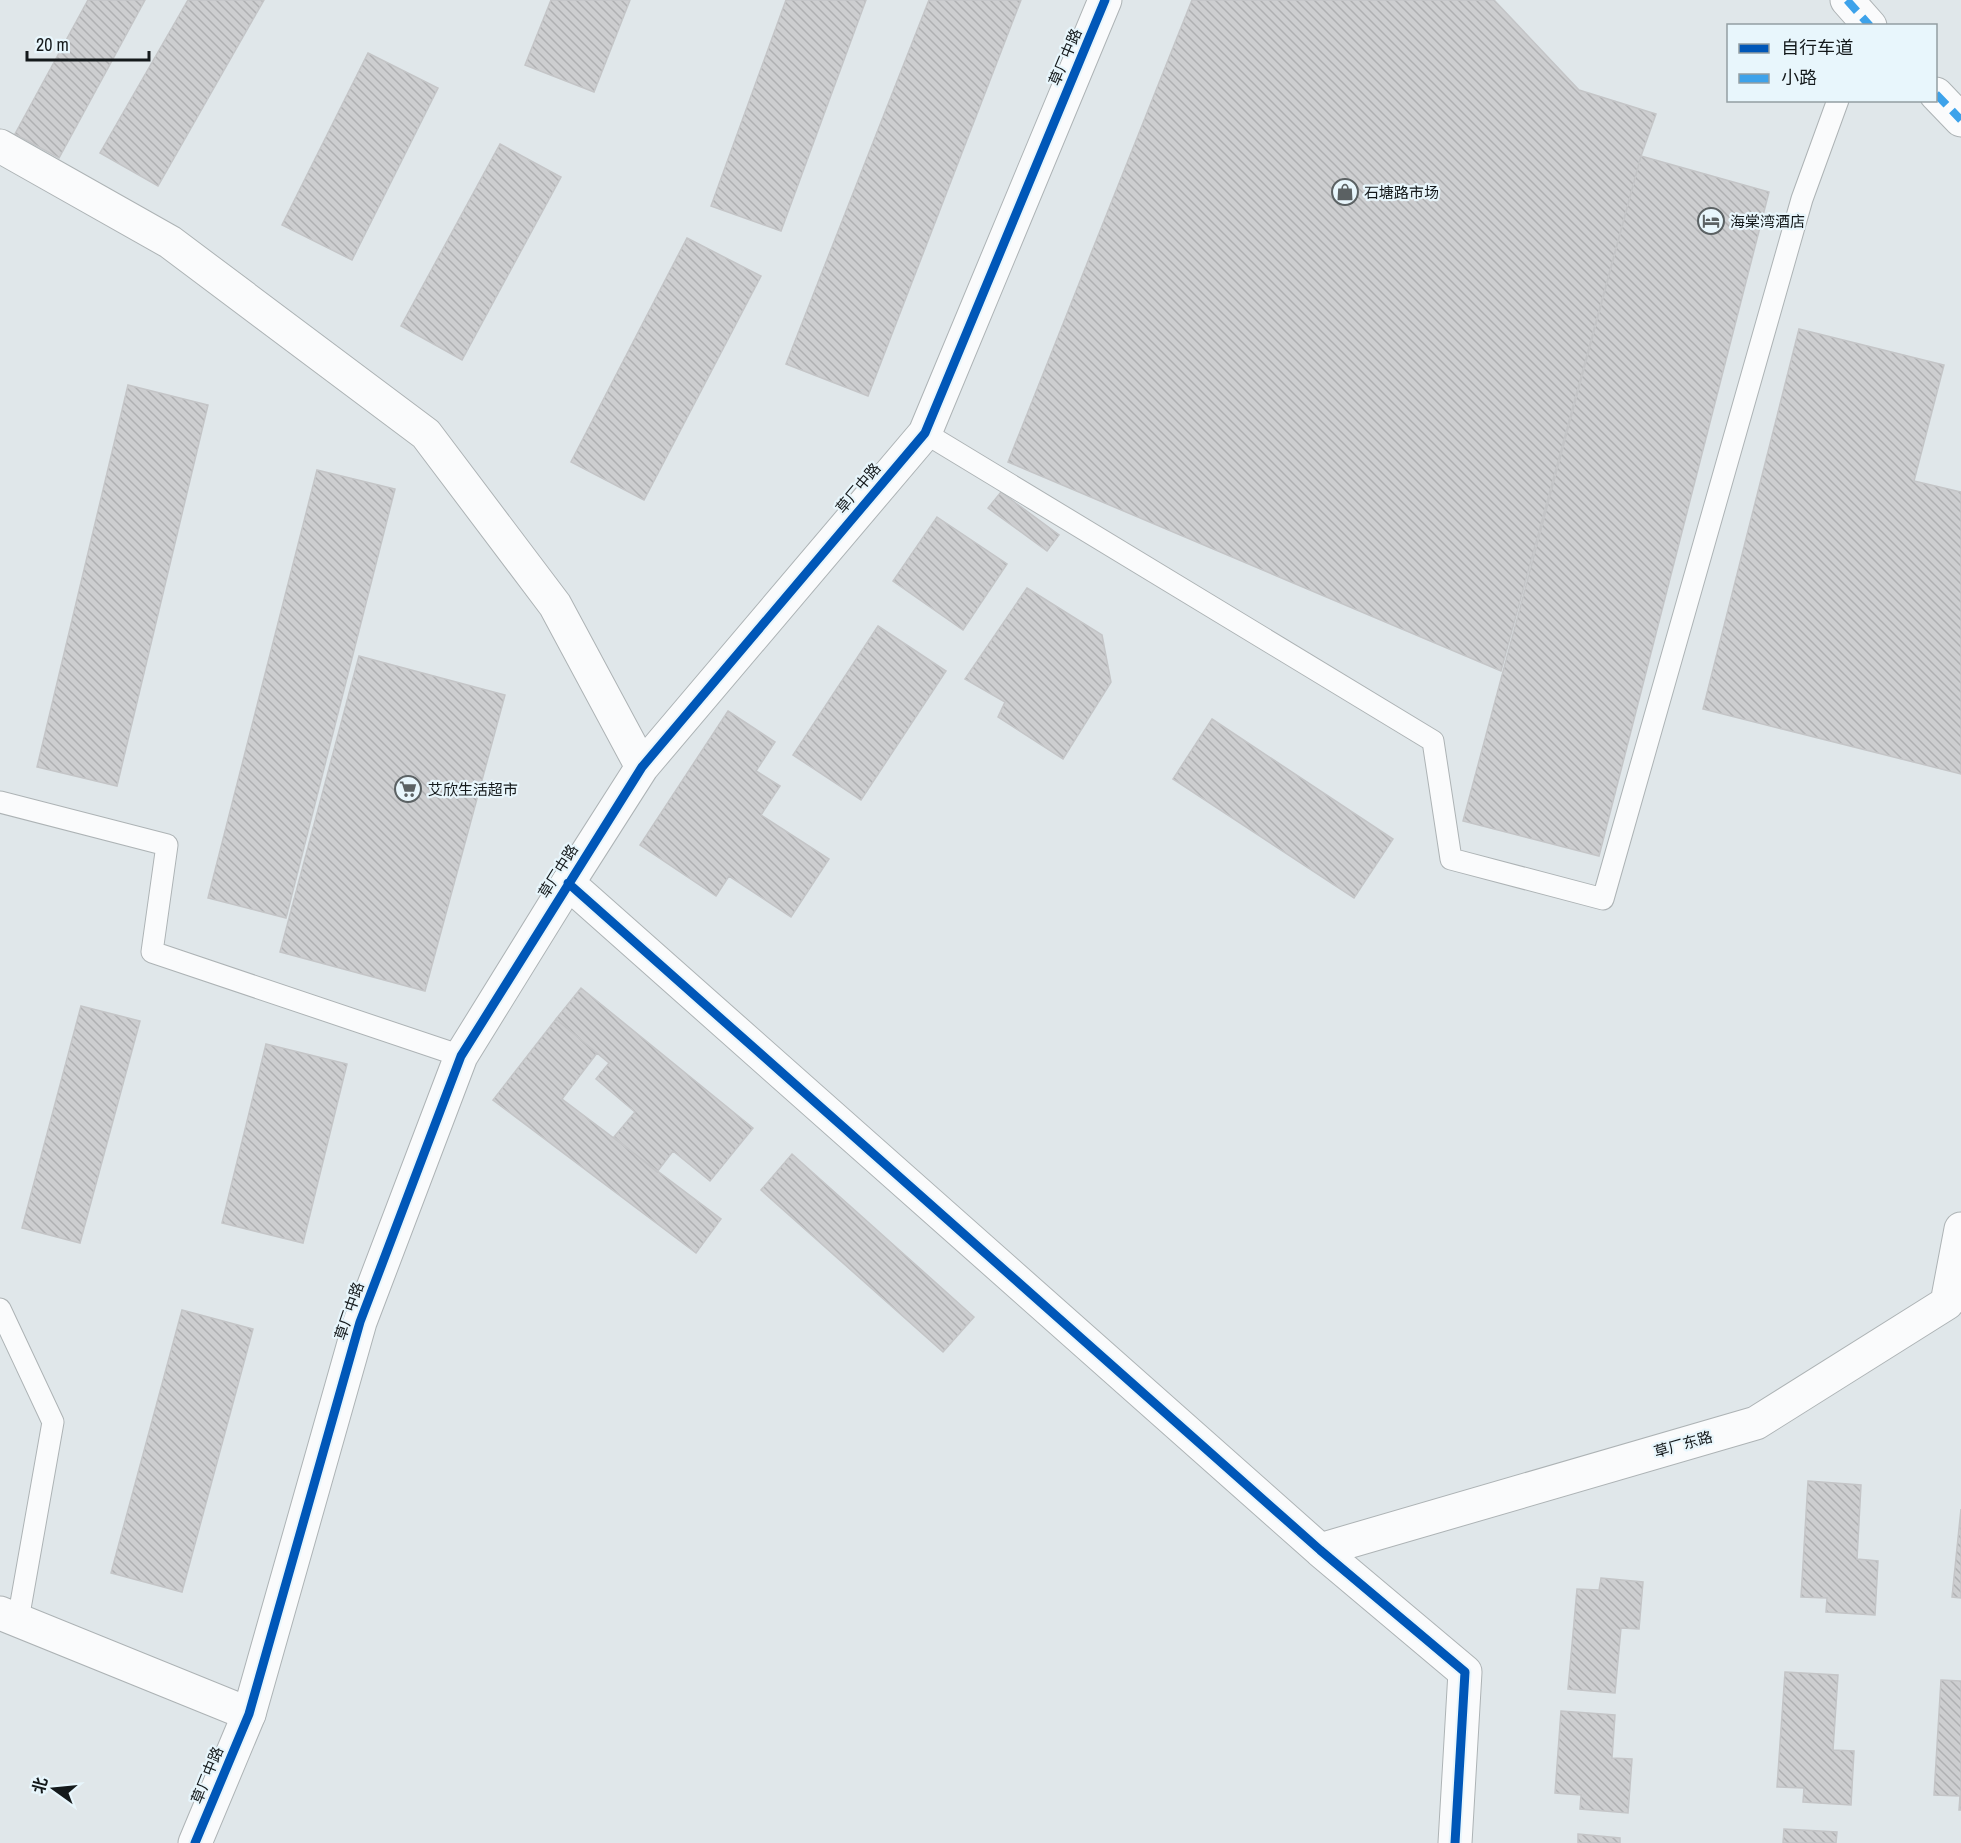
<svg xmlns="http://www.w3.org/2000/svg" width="1961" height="1843" font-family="'Archivo Narrow','Noto Sans SC',sans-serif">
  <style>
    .building { fill: url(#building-back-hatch); stroke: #c4c5c7; stroke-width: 1.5 }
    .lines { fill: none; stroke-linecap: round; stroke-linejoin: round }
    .service-casing { stroke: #adb3b5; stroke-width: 23 }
    .pedestrian-casing { stroke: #adb3b5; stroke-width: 35 }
    .minor-casing { stroke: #adb3b5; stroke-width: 35 }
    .tertiary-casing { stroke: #adb3b5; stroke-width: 35 }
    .service { stroke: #fafbfc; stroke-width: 21 }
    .pedestrian { stroke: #fafbfc; stroke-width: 33 }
    .minor { stroke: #fafbfc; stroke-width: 33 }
    .tertiary { stroke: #fafbfc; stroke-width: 33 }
    .quiet { stroke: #3da2ea; stroke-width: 8; stroke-dasharray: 15 8; stroke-linecap: butt }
    .cycleway-casing { stroke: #e8f6fc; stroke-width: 13 }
    .cycleway { stroke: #0057b8; stroke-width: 9 }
    .labels { text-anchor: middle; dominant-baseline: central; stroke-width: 4.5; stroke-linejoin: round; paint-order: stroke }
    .street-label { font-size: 15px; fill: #14191b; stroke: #e8f6fc }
    .poi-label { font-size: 15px; fill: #14191b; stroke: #e8f6fc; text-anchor: start }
  </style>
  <defs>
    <pattern id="building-back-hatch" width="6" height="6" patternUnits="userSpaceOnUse" patternTransform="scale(1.5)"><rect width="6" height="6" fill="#cdced0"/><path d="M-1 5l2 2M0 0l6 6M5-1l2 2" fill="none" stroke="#afb0b2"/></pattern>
  </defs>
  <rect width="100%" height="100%" fill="#e0e7ea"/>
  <path class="building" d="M88,0H145L59,158L15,134Z
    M188,0H264L158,186L100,153Z
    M551,0H630L594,92L525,65Z
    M786,0H866L781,231L711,206Z
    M929,0H1021L868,396L786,364Z
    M1192,0H1494L1579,90L1656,114L1641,156L1501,671L1008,462Z
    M368,53L438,88L352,260L282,225Z
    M500,144L561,177L462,360L401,326Z
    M1641,156L1769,192L1599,856L1463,821Z
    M687,238L761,276L644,500L571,462Z
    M1799,329L1944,365L1914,481L1961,492V774L1703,709Z
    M128,385L208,405L117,786L37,767Z
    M317,470L395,489L286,918L208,898Z
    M1001,492L1059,535L1047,551L988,508Z
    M937,517L1007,564L963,630L893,581Z
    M1027,588L1102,635L1111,682L1063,759L998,717L1005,702L965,679Z
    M878,626L946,671L861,800L793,755Z
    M359,656L505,695L425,991L280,952Z
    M728,711L775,742L756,771L780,786L761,815L829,859L791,917L729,876L716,896L640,845Z
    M1212,719L1393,839L1354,898L1173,779Z
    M581,988L753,1128L710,1181L673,1151L657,1172L614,1137L635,1112L596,1079L609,1063L556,1019Z
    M81,1006L140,1021L80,1243L22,1228Z
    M556,1019L597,1053L562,1099L721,1219L696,1253L493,1100Z
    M266,1044L347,1064L303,1243L222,1223Z
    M792,1154L974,1317L943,1352L761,1190Z
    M182,1310L253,1329L182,1592L111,1573Z
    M1808,1481L1861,1485L1857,1559L1878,1561L1875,1615L1826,1612L1827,1598L1801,1597Z
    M1961,1509V1598L1952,1597Z
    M1601,1578L1643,1582L1639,1629L1621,1628L1615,1693L1568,1689L1577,1589L1599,1590Z
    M1785,1672L1838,1675L1833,1750L1854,1751L1851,1805L1803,1802L1804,1788L1777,1787Z
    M1941,1680L1961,1681V1810H1959L1960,1796L1934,1795Z
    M1561,1711L1615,1715L1612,1758L1632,1759L1628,1813L1580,1809L1581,1795L1555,1793Z
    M1784,1829L1837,1832L1836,1843H1783Z
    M1578,1834L1620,1838V1843H1578Z"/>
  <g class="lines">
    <defs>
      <path id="service" d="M925,433L1433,741L1451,859L1603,899L1802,199L1838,100
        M0,802L167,845L152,952L461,1056
        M0,1309L53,1422L18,1620"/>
      <path id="pedestrian" d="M1847,0L1870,26
        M1936,94L1961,120"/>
      <path id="minor" d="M1105,0L925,433L642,767L568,883L1320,1550L1465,1672L1455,1843
        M0,146L170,242L426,434L555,605L642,767
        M1320,1550L1756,1423L1947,1303L1961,1229
        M0,1613L249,1714"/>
      <path id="tertiary" d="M195,1843L249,1714L360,1322L461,1056L568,883"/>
    </defs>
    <use href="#service" class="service-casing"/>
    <use href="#pedestrian" class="pedestrian-casing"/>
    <use href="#minor" class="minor-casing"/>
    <use href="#tertiary" class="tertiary-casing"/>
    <use href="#service" class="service"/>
    <use href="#pedestrian" class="pedestrian"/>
    <use href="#minor" class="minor"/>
    <use href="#tertiary" class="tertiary"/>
    <path class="quiet" d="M1847,0L1870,26
      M1936,94L1961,120"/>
    <defs>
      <path id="cycleway" d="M568,883L1320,1550L1465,1672L1455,1843
        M195,1843L249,1714L360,1322L461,1056L642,767L925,433L1105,0"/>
    </defs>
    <use href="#cycleway" class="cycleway-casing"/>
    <use href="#cycleway" class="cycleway"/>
  </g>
  <defs>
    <symbol id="shop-ring" viewBox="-11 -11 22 22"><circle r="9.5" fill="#e8f6fc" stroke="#5b6163" stroke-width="1.5"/><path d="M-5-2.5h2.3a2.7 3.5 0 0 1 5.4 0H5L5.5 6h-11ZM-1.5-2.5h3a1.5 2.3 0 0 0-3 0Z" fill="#5b6163"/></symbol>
    <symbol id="hotel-ring" viewBox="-11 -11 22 22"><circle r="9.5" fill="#e8f6fc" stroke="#5b6163" stroke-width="1.5"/><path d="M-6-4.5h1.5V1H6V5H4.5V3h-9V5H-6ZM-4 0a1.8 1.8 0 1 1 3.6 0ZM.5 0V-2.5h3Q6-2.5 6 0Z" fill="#5b6163"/></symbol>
    <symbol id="supermarket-ring" viewBox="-11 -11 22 22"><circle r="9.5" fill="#e8f6fc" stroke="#5b6163" stroke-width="1.5"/><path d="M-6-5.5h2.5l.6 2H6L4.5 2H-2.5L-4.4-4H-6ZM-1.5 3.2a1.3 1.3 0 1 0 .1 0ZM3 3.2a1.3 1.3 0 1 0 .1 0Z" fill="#5b6163"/></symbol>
  </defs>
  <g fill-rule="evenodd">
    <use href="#shop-ring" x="1330" y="177" width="30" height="30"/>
    <use href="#hotel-ring" x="1696" y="206" width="30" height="30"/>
    <use href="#supermarket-ring" x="393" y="774" width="30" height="30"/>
  </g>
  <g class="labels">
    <g class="street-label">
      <text transform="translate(1065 57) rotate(-67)">草厂中路</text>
      <text transform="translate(858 488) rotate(-50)">草厂中路</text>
      <text transform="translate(558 871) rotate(-58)">草厂中路</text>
      <text transform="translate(349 1311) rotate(-71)">草厂中路</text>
      <text transform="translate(1683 1444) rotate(-16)">草厂东路</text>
      <text transform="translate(207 1775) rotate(-68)">草厂中路</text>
    </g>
    <g class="poi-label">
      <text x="1364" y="192">石塘路市场</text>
      <text x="1730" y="221">海棠湾酒店</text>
      <text x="428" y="789">艾欣生活超市</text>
    </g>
  </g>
  <rect x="1727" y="24" width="210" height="78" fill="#e8f6fc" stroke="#939ea2" stroke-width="1.5"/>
  <rect x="1739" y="44" width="30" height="9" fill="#0057b8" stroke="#939ea2" stroke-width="1.5"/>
  <text x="1781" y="54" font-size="18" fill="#14191b">自行车道</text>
  <rect x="1739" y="74" width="30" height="9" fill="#3da2ea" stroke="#939ea2" stroke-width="1.5"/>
  <text x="1781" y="84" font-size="18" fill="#14191b">小路</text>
  <g transform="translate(54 1789) rotate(285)" stroke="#e8f6fc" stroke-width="4.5" paint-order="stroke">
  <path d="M0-4.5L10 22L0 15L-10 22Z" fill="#14191b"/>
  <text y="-9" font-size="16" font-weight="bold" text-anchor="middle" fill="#14191b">北</text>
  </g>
  <path d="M27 51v9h122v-9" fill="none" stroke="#14191b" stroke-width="3"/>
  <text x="36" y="51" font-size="18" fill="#14191b" stroke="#e8f6fc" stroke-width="4.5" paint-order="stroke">20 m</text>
</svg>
